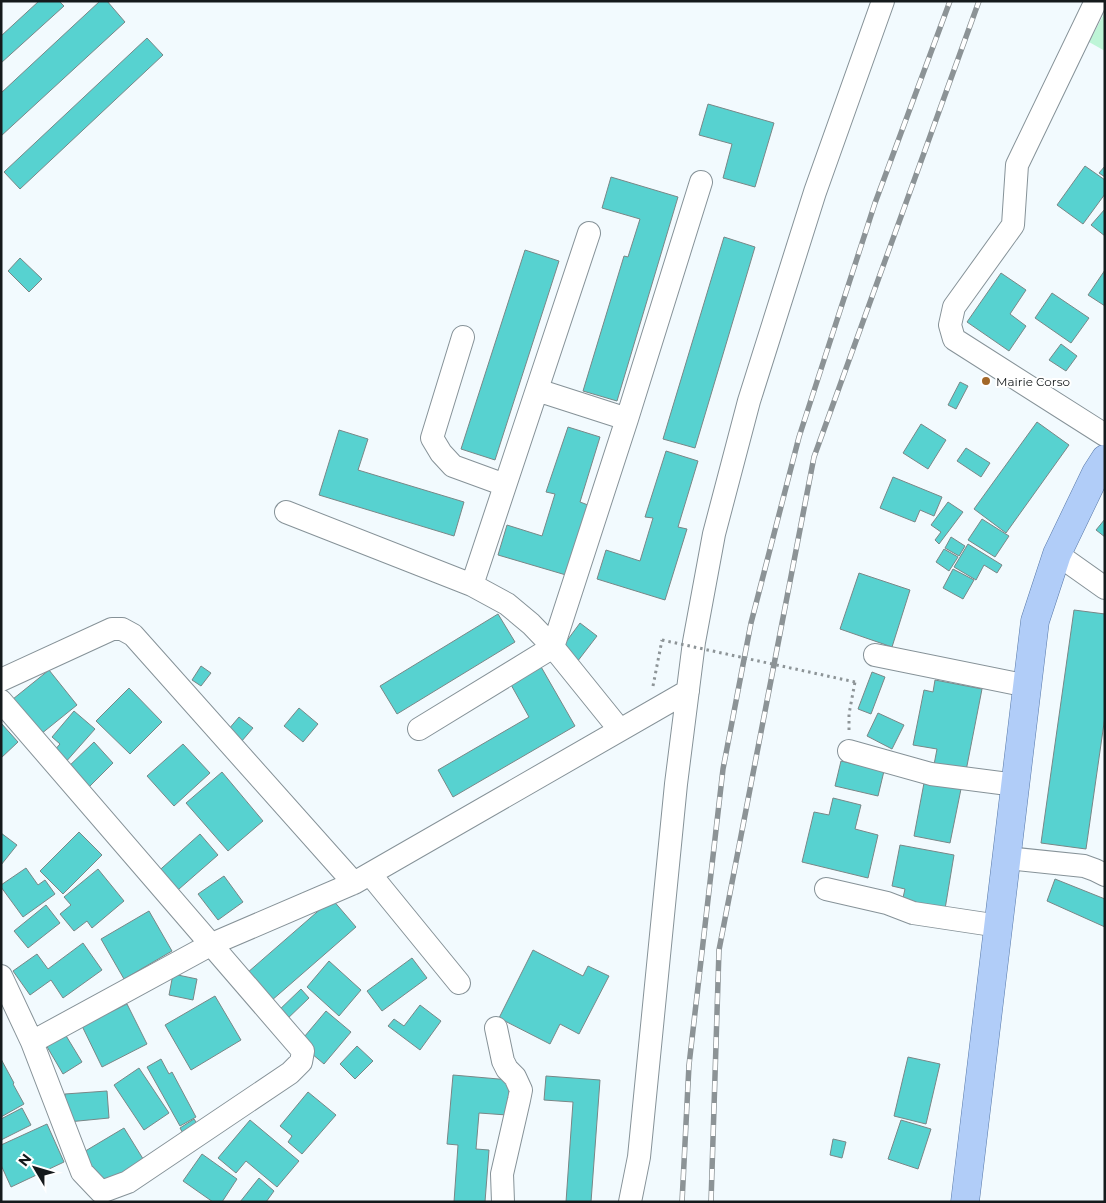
<svg xmlns="http://www.w3.org/2000/svg" width="1106" height="1203" font-family="Montserrat,sans-serif">
  <style>
    .green { fill: #bef5d7 }
    .building { fill: #57d2d0; stroke: #798787 }
    .lines { fill: none; stroke-linecap: round; stroke-linejoin: round }
    .minor-casing { stroke: #869298; stroke-width: 24 }
    .major-casing { stroke: #5979a8; stroke-width: 29 }
    .path { stroke: #8d9497; stroke-width: 3; stroke-dasharray: 2.5 4; stroke-linecap: butt }
    .minor { stroke: #fff; stroke-width: 22 }
    .major { stroke: #b1cdf8; stroke-width: 28 }
    .rail-casing { stroke: #8c9396; stroke-width: 5.5 }
    .rail { stroke: #fff; stroke-width: 4; stroke-dasharray: 11; stroke-linecap: butt }
    .path-bridge { stroke: #8d9497; stroke-width: 3; stroke-dasharray: 2.5 4; stroke-linecap: butt }
    .poi-dot { fill: #a26728; stroke: #fff; stroke-width: 2 }
    .labels { text-anchor: middle; dominant-baseline: central; stroke-width: 4; stroke-linejoin: round; paint-order: stroke }
    .poi-label { font-size: 12px; fill: #151a1c; stroke: #fff; text-anchor: start }
  </style>
  <rect width="100%" height="100%" fill="#f2fafe"/>
  <path class="green" d="M1105,12V51L1089,42Z"/>
  <path class="building" d="M39,1H59L64,6L1,63V36Z
    M100,1H107L125,22L1,136V93Z
    M147,38L163,55L20,189L4,172Z
    M708,104L774,123L755,187L723,178L732,144L699,135Z
    M1085,166L1105,180V194L1083,224L1057,205Z
    M1105,166V177L1099,173Z
    M611,177L678,197L617,401L583,391L624,256L628,257L640,219L602,208Z
    M1105,209V236L1091,225Z
    M724,237L755,247L695,448L663,439Z
    M525,250L559,261L495,460L461,449Z
    M20,258L42,279L29,292L8,271Z
    M1105,270V306L1088,295Z
    M1001,273L1026,290L1010,314L1026,326L1009,351L967,322Z
    M1052,293L1089,318L1071,343L1035,318Z
    M1061,344L1077,356L1066,371L1049,360Z
    M960,382L968,386L956,409L948,405Z
    M1037,422L1069,445L1006,533L974,509Z
    M921,424L946,440L928,469L903,453Z
    M568,427L600,437L580,502L588,505L566,575L498,555L507,525L542,536L555,494L546,492Z
    M339,430L368,439L358,470L464,502L454,536L319,495Z
    M966,448L990,463L981,477L957,461Z
    M666,451L698,461L678,527L687,529L665,600L597,579L606,550L640,561L653,518L645,517Z
    M893,477L942,497L934,516L920,510L915,522L880,508Z
    M948,502L963,512L939,544L935,540L941,532L931,525Z
    M982,519L1009,536L995,557L968,540Z
    M1105,519V537L1096,530Z
    M951,537L965,546L959,556L945,548Z
    M968,544L1002,565L997,573L984,565L976,580L954,567Z
    M944,549L958,557L949,571L936,562Z
    M953,569L974,580L963,599L943,588Z
    M859,573L910,590L892,647L840,629Z
    M1074,610L1105,614V716L1086,849L1041,843Z
    M498,614L515,642L397,714L380,686Z
    M580,623L597,636L577,662L560,650Z
    M540,665L575,726L453,797L438,770L529,717L510,683Z
    M201,666L211,673L201,686L192,680Z
    M49,670L77,705L41,734L13,699Z
    M872,672L885,677L871,714L858,709Z
    M935,680L982,689L965,776L933,770L937,749L913,745L924,690L933,692Z
    M129,688L162,722L130,754L96,721Z
    M299,708L318,724L303,742L284,726Z
    M74,711L95,729L64,764L52,753L60,744L52,737Z
    M878,713L904,725L892,749L867,736Z
    M239,717L253,728L241,742L228,730Z
    M1,723L18,742L1,758Z
    M94,742L113,763L85,791L65,770Z
    M183,744L210,773L174,806L147,776Z
    M841,761L884,771L878,796L835,786Z
    M222,772L263,821L228,851L186,803Z
    M924,783L961,789L950,843L914,836Z
    M833,798L861,805L855,829L878,835L868,878L802,862L814,812L829,815Z
    M79,832L102,855L63,894L40,871Z
    M1,833L17,845L1,865Z
    M200,834L218,855L171,896L153,876Z
    M900,845L954,855L945,909L902,902L905,889L892,886Z
    M26,868L38,885L45,880L55,894L23,917L1,887V885Z
    M98,869L124,901L92,928L87,921L74,931L60,914L71,905L64,897Z
    M224,876L243,902L218,920L198,894Z
    M1055,879L1105,899V927L1047,901Z
    M332,899L356,927L271,1001L247,973Z
    M46,905L60,923L28,948L14,931Z
    M149,911L172,951L124,979L101,939Z
    M83,943L102,970L63,998L51,980L30,995L13,971L37,954L48,969Z
    M533,950L583,976L588,966L609,976L579,1034L560,1024L550,1044L499,1018Z
    M412,958L427,978L382,1011L367,991Z
    M329,961L361,990L339,1016L307,987Z
    M173,974L197,979L193,1000L169,995Z
    M301,989L309,998L284,1022L276,1013Z
    M215,996L241,1040L191,1070L165,1025Z
    M127,1004L147,1044L102,1067L82,1026Z
    M420,1005L441,1021L420,1050L388,1026L394,1019L404,1026Z
    M326,1011L351,1032L324,1064L299,1043Z
    M65,1034L82,1062L63,1074L46,1045Z
    M357,1046L373,1061L355,1079L340,1064Z
    M908,1057L940,1064L926,1124L894,1116Z
    M1,1059L14,1083L13,1084L24,1104L1,1117Z
    M161,1059L169,1074L172,1072L196,1117L180,1126L147,1067Z
    M139,1068L169,1113L144,1130L114,1085Z
    M453,1075L510,1080L507,1115L479,1113L476,1149L489,1150L485,1202H454L458,1145L447,1144Z
    M546,1076L600,1080L591,1202H566L573,1102L544,1100Z
    M107,1091L109,1118L68,1122L65,1094Z
    M308,1092L336,1115L302,1154L288,1142L292,1136L280,1126Z
    M22,1108L31,1125L1,1140V1119Z
    M194,1119L200,1128L185,1137L180,1128Z
    M250,1120L299,1161L277,1187L246,1161L236,1173L218,1158Z
    M901,1120L931,1129L918,1169L888,1159Z
    M47,1124L64,1162L11,1187L1,1165V1145Z
    M124,1128L145,1162L103,1187L82,1153Z
    M833,1139L846,1142L842,1158L830,1155Z
    M202,1154L237,1179L222,1202H213L183,1181Z
    M259,1178L274,1191L266,1202H240Z"/>
  <g class="lines">
    <defs>
      <path id="minor" d="M1096,1L1017,165L1013,225L954,307L950,325L954,339L1105,435
        M463,337L432,438L441,453L453,466L505,485
        M537,390L627,419
        M286,512L472,585L507,604L531,624L553,647L620,730
        M1057,554L1105,588
        M472,585L589,233
        M875,655L1028,686
        M1,680L112,629H122L133,635L354,883L688,691
        M1,701L303,1051L301,1062L290,1073L128,1182L101,1192L82,1172L32,1042L1,976
        M419,729L553,647L627,419L701,182
        M849,751L931,774L1016,785
        M1007,858L1084,866L1095,870L1105,875
        M370,874L459,983
        M826,889L887,903L913,913L999,926
        M496,1028L503,1061L507,1069L515,1077L521,1090L519,1100L502,1174L503,1202
        M32,1042L212,944L354,883
        M630,1202L639,1157L676,784L694,642L714,534L749,401L815,192L883,1"/>
      <path id="major" d="M965,1202L1035,621L1057,554L1096,473L1105,459"/>
    </defs>
    <use href="#minor" class="minor-casing"/>
    <use href="#major" class="major-casing"/>
    <path class="path" d="M653,686L662,640
      M849,730V714L855,682"/>
    <use href="#minor" class="minor"/>
    <use href="#major" class="major"/>
    <defs>
      <path id="rail" d="M682,1202L689,1065L723,769L751,623L799,437L875,203L950,1
        M711,1202L719,950L814,457L979,1"/>
    </defs>
    <use href="#rail" class="rail-casing"/>
    <use href="#rail" class="rail"/>
    <path class="path-bridge" d="M662,640L855,682"/>
  </g>
  <circle class="poi-dot" cx="986" cy="381" r="5"/>
  <g class="labels">
    <g class="poi-label">
      <text x="996" y="381">Mairie Corso</text>
    </g>
  </g>
  <rect width="1106" height="1203" fill="none" stroke="#151a1c" stroke-width="5"/>
  <g transform="translate(35 1168) rotate(308)" stroke="#ffffff" stroke-width="4" paint-order="stroke">
  <path d="M0-4L9 19L0 12L-9 19Z" fill="#151a1c"/>
  <text y="-8" font-size="14" font-weight="bold" text-anchor="middle" fill="#151a1c">N</text>
  </g>
</svg>
